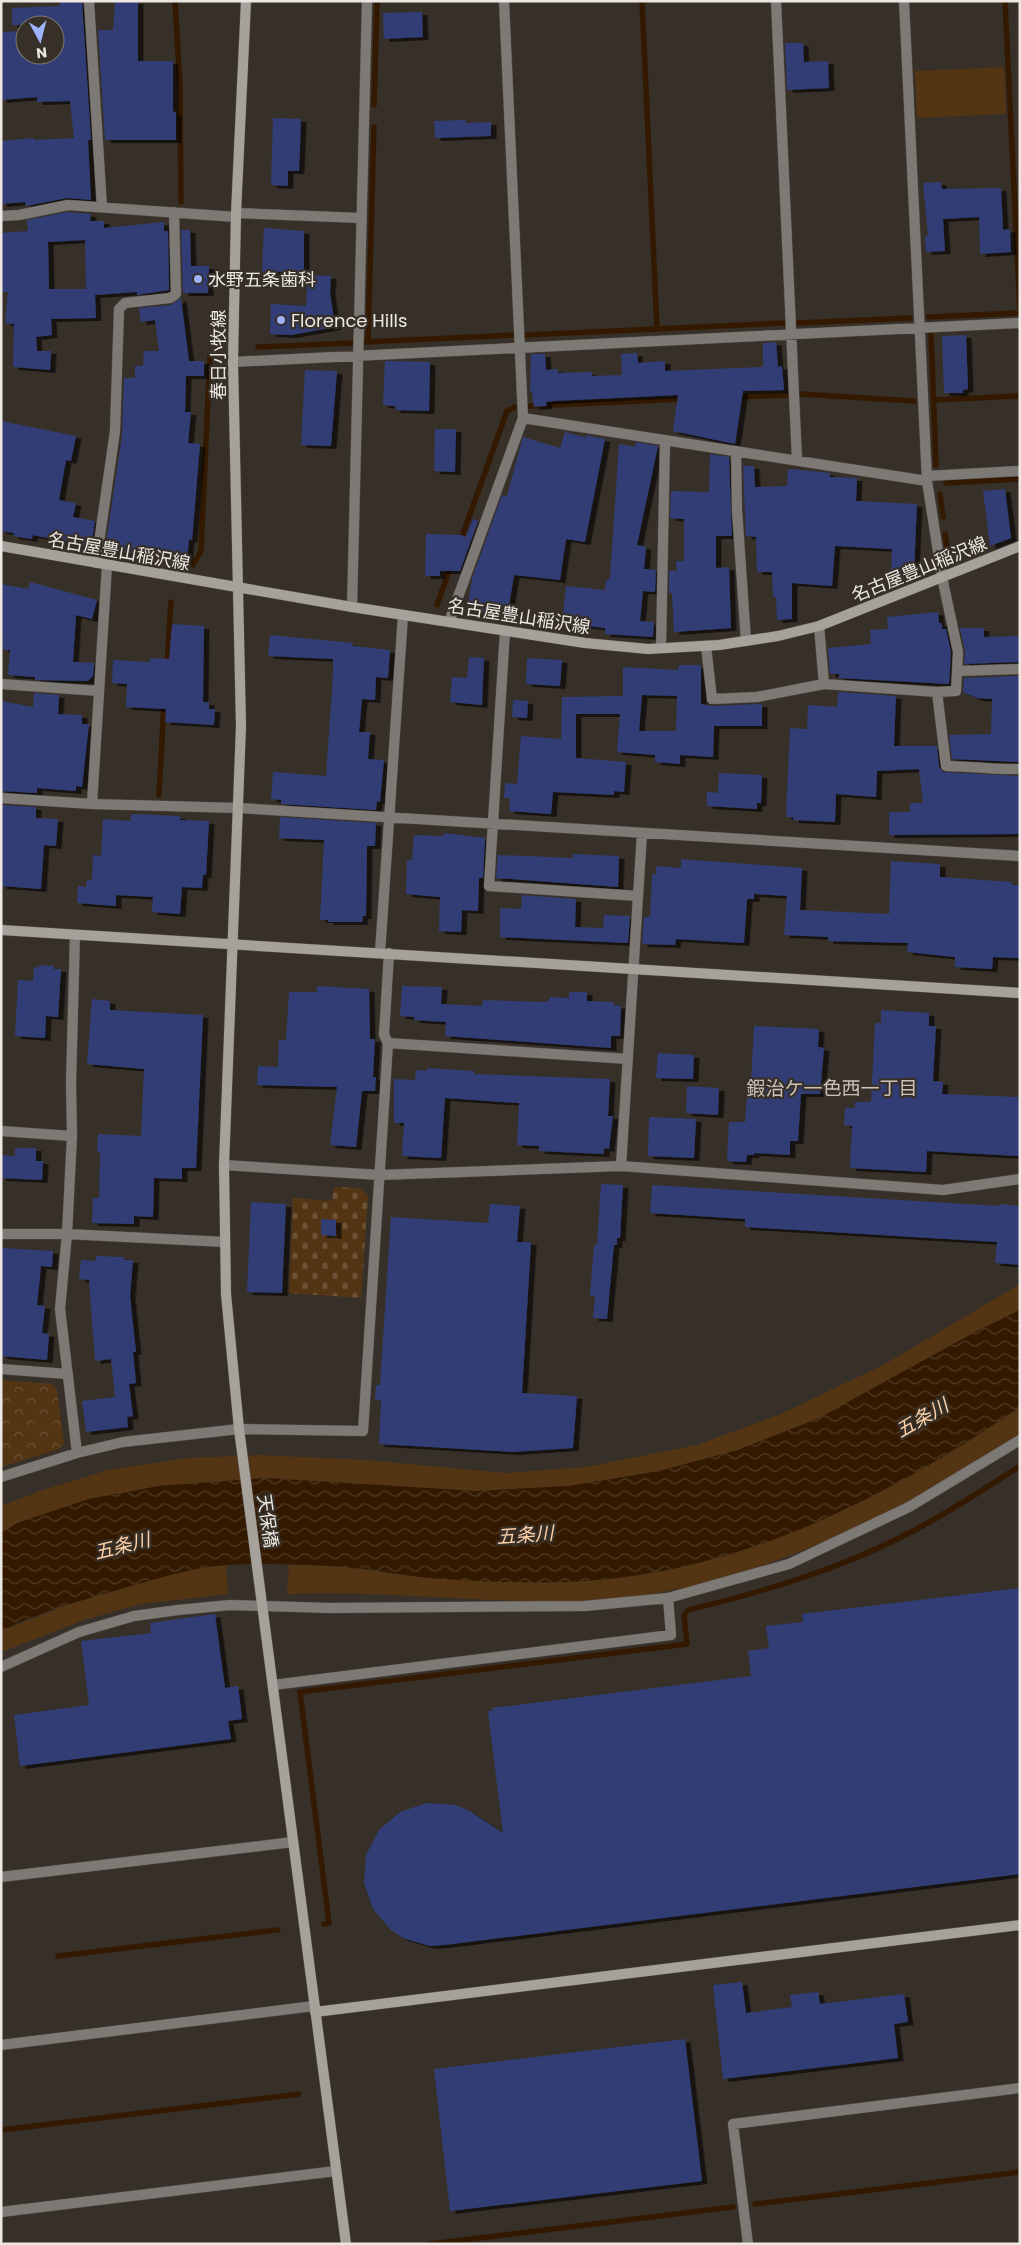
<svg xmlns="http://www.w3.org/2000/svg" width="1021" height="2245" font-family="Poppins,'Noto Sans JP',sans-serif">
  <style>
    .grass { fill: #533514 }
    .cemetery { fill: url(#cemetery-stones) }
    .park { fill: url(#park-crowns) }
    .water { fill: url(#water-waves) }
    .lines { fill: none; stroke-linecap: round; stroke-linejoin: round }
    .stream { stroke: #331900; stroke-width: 5.5 }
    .building { fill: #303e76; fill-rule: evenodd; filter: url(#shadow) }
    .street-casing { stroke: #544d47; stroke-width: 11 }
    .secondary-casing { stroke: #544d47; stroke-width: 11 }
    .street { stroke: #7d7975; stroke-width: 10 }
    .secondary { stroke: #a7a19b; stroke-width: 10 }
    .poi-dot { fill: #9db4fd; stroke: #373029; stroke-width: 2 }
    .labels { text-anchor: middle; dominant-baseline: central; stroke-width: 4.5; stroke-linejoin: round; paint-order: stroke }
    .poi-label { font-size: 18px; fill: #ece7e3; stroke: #373029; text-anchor: start }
    .street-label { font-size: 18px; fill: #ece7e3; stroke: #373029 }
    .neighbourhood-label { font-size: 19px; fill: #cbc1b9; stroke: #373029 }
    .water-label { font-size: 19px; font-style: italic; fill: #ffd1a6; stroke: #373029 }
  </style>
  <defs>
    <pattern id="cemetery-stones" width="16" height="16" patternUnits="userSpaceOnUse" patternTransform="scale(1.25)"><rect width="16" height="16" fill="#533514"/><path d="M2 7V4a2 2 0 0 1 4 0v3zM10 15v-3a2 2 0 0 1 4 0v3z" fill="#6c5236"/></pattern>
    <pattern id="park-crowns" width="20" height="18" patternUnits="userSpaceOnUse" patternTransform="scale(1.25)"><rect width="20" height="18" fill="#533514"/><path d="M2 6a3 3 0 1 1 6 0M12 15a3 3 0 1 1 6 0" fill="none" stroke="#6c5236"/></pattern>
    <pattern id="water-waves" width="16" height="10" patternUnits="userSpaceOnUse" patternTransform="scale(1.25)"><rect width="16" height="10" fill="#331900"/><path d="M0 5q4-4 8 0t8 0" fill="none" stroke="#513a25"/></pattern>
    <filter id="shadow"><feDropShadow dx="5.5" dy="3" stdDeviation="0" flood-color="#0009"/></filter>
  </defs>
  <rect width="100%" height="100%" fill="#373029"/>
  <path class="grass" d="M1004,67L1006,114L917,118L915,71Z
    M1020,1284V1310L977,1331L817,1419L738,1450L659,1471L569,1486L476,1491L265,1478L159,1486L89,1499L17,1523L1,1533V1506L43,1490L108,1470L188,1458L259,1455L366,1460L506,1473L586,1467L697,1445L781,1414L885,1364Z
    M1020,1407V1434C982,1456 946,1481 907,1502C811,1553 695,1597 585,1601C486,1604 386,1590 287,1594L289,1565C303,1565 317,1565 331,1566C365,1568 398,1576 431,1578C482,1581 535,1584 586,1581C746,1570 890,1496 1020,1407Z
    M226,1565L228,1594L141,1604L84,1620L1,1652V1631L70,1604L186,1570Z"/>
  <path class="cemetery" d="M334,1187L359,1188L368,1195L361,1298L289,1293L293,1198L332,1201Z"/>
  <path class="park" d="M1,1380L53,1384L57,1390L64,1444L59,1449L1,1467Z"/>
  <path class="water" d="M1020,1310V1407C890,1496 747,1570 586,1581C536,1584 481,1582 431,1578C397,1575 363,1567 329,1566C296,1564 261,1563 227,1565C193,1567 161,1578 128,1587C85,1599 41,1611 1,1631V1533L17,1523L89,1499L159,1486L265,1478L476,1491L569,1486L659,1471L738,1450L817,1419L977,1331Z"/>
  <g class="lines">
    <path class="stream" d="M175,1L180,88L181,202
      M642,1L657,329
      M374,105L377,1
      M929,317L1020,313L1005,1
      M798,323L910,318
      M931,333L936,465
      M525,335L784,323
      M364,342L513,335
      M368,342L374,127
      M258,347L352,343
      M800,394L914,401
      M736,397L787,395
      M934,400L1020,396
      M529,406L684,399
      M946,483L1020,479
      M940,494L943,517
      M945,534L947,546
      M460,542L507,411L515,407
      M193,565L201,551L210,355
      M437,605L451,565
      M167,666L171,602
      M159,795L164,702
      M324,1924L329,1923L300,1692L687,1644L684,1616L688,1610C766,1591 844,1568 915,1530C951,1511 986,1488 1020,1466
      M58,1956L278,1930
      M1,2130L299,2094
      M755,2204L1020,2172
      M431,2244L733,2207"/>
  </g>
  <path class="building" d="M60,1H82L91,140H88L91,200L67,198L26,206L25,202L1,204V141L34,138V140L74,138L70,101L37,102V97L1,100V32L25,31V55H55V25H12V8L60,6Z
    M115,1H138V61H173V111L176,113V140H105L98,30H113Z
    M422,12L423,37L384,39L383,13Z
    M785,43H803L804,62L828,61L829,88L787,90Z
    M273,118L301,119L299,171H288V186L271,185Z
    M466,120V123L491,122V136L435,138L434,121Z
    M941,182L942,189L1001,188L1003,230L1010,229L1011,252L980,254L979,217L943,219L945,251L926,252L925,236H928L923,183Z
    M68,212L91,214L90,221H104V228L164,222V231H168L169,290L137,295V292L95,295L96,318L51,319L52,335L36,337L37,351H51L50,370L13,367L14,324L5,323L8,292H2L1,233L28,231L27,220ZM85,240L86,289H49L48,242Z
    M264,228L304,231V273L262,271Z
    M181,230H190L191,266H209L208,293H183Z
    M308,275L331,276L330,292L335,327L291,335L270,334L271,304L306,306Z
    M181,298L189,361H204V376H186L185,412H191L188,443L200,444L192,540L189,539L187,561L172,559V556L134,550V554L105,550L122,436L124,378H135V366H143L144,351H159L155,320L141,322L139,308L171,305Z
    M966,335L968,389L963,390V393H944L942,336Z
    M776,342L778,367L782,366L784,390L743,391L735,444L673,431L678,395L553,401L546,402L547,406L534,407L532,392H530L531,354H545L546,370L558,369V373L592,372V376L622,375L621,354L637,353L638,363L665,361V371L763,367V343Z
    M385,361L430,362L429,411L395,410V406L383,405Z
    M305,370L337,371L331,446L301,445Z
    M1,421L76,436L71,461L66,460L59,500L76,503L73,517L95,521L91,547L33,535L32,539L13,536L14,533L1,531Z
    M435,429H456L455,472L434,471Z
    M565,432L586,438V435L605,439L585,542L566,539L560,580L514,575L507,618L467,611L472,579L502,495L507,496L523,437L560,448Z
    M636,442L658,446L637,545L646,547L644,569L656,570L655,592L643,591L640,621L654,622L653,637L605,634V628L562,623L566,586L605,590L606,581L610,578L619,444L635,447Z
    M710,454L729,457L732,536H716V568L729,567L731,628L674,632L672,593H669V571H677L676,561H684V519L670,518L671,491L709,492Z
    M743,466H754L755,487L787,486L788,470L791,469L830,473V477L857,478L856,501L917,504L914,573L891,572L892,549L835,546L832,586L792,583V619L777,620L776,597H773L772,572H757L756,537L746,536Z
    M1005,489L1011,538L990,546L983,491Z
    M473,519L478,521L460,571H440V576H425L426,534L461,535L466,537Z
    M30,582L97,600L92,619L76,615L73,662L94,663L93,676L88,681L35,680V677L8,675L10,650H3L1,584L28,589Z
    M938,612L939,623H942V629H946L951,653L949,684L839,678V674H830L828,648L871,644L870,630L888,629L887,617Z
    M172,624L204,626L203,702H209V709H215L214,725L165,722L166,709L126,707L127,684L112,683L113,660L150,662V658L169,659Z
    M960,628H984V637L1020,636V662L964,664L965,651Z
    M270,635L353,643L352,646L390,650L388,678L376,677L375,700L362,699L359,732H370L368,759L384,760L380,802L377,801L376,810L281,804V800L271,799L273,772L326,776L333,674V659L268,656Z
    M469,657L484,658L482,705L450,702L452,677L467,678Z
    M527,658L562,660L560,686L526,684Z
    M679,665H701V704L712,706L762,704V726H714L713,757L680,755V764L655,762V755L617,752L620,714H576V758L626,762L624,792L614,791V795L553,792L551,814L509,811L510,798H504L505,783L517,784L521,736L561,739L562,697L623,696V667L678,670ZM642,695L677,696L676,731H639Z
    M1020,676V762L952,759L949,735L991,734L992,699L977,698L963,692L964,678Z
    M838,692L896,696L894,746H937L939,767L943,772L1020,776V834L889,835V812H910V803H923L919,769L877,771L876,797L836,794L835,822L793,820V817H786L790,728L807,729L808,705L837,707Z
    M34,693L59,695L58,714L82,715V724H89L82,787L76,786V791L37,788V793L1,791V701L33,707Z
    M513,700L528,701L527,718L512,717Z
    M719,773L762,775L761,803H757V809L707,806V792L718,793Z
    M1,805L36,807V818L58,819L56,846L44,845L41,889L1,886Z
    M131,814L180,816V820L209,821L206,875H203L202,888L182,887L180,914L152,912L153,897L116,895V906L77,903L78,886L86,887L87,880H92L93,855L101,856L103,819L131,821Z
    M280,817L376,823L375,846H367L366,916H363L362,922H328V920H320L324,840L279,838Z
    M444,833L485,838L483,878H479L478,911L462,910L461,932L439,931L440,897L406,894L407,860H412L414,835L443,836Z
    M573,854L619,856L618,887L496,878L498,855L573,858Z
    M681,859L802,868L800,910L889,914L891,861L940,864V877L1012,882V885H1020V958L993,957L992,969L955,967V957L907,952L908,943L828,941V937L784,935L787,896L754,894V899H747L744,943L676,939L675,945L642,944L644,917H650L652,874H656V866L681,868Z
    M522,895L576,899L575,927L603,928L604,915L630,916L628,943L500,937V908L521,909Z
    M39,965L54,966V969H61L58,1017L46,1016L45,1038L15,1036L18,980L33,981L34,967L38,968Z
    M317,986L369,989L370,1039H375L373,1077H376L375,1091H362L356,1147L330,1145L337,1087L257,1085L258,1066L278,1067L279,1040H286L289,992H317Z
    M402,986L442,987L441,1004L482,1006L483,1000L542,1002L549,1001V997L569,998V992H587V1001L614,1002L613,1005L621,1006L620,1036H611V1048L445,1036L446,1022L414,1020V1017L400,1016Z
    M92,999L110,1001V1010L203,1015L196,1168H182V1179L154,1178L153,1217L134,1216V1224L92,1223L93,1198H99L100,1152L97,1151L98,1134L141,1136L144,1069L87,1064Z
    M881,1010L929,1013V1026H936L933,1081L943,1082L942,1094L1020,1097V1156L927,1151L926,1172L850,1168L852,1126L844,1125L845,1108H855V1102H871L875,1023H881Z
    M754,1026L819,1029L818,1047L824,1048L820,1094H801L798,1141H790V1155L754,1153V1155H747L746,1162L727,1161L729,1122H745L748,1082L751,1083Z
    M658,1053L694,1055L693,1079L656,1078Z
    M427,1068L474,1071V1074L610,1079L608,1116H613L609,1149L604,1148V1154L539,1151V1146L517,1145L519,1103L445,1098L441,1158L402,1156L404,1123H394V1079L415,1080L416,1070L427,1071Z
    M687,1086L719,1088L718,1115L686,1113Z
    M649,1117L696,1119L694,1158L648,1156Z
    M15,1148H36V1161H43L42,1180L1,1178V1155L15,1156Z
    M601,1184L623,1185L620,1238H617V1245H614L607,1319L593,1318L595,1296H590L594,1245H597Z
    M652,1185L999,1206L1000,1204L1020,1206V1265L995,1263L997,1242L745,1227V1219L650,1213Z
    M251,1202L286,1204L282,1293L247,1292Z
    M490,1204L520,1206L517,1242H531L522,1393L577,1396L573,1448L513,1452L379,1444L381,1400H375L376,1385H380L391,1217L488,1223Z
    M321,1219L336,1220V1236L321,1235Z
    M1,1248L53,1251L52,1267L41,1266L37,1305L45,1306L42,1333L49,1334L47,1360L1,1356Z
    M96,1256L124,1257V1260H133L130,1296L136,1352H133L136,1383L129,1384L133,1416L127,1417L128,1427L86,1432L82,1401L115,1397L111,1359L95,1361L89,1280L79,1279L81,1260L95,1261Z
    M1020,1588V1874L444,1945L430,1946L403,1938L391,1930L373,1909L364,1883L366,1855L379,1830L400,1812L427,1803L455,1805L468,1810L503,1833L488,1711H493L492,1708L751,1676L748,1651L769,1648L766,1626L803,1622L802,1614Z
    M215,1614L225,1688L238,1686L242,1719L228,1721L231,1739L20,1766L14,1715L89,1705L81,1641L151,1633L150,1623Z
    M742,1982L746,2013L792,2007L790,1995L818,1992L820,2004L904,1994L908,2022L894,2024L898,2058L723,2079L713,1985Z
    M685,2039L702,2181L450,2211L434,2069Z"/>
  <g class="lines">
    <defs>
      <path id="street" d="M89,1L102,207
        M776,1L797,460
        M236,213L361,218
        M1,216L19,215L68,205L236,217
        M233,362L1020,323
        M523,418L927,481
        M736,451L737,510L746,641
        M927,476L1020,471
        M96,563L115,431L119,309L125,303L170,298L176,294L174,212
        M352,607L367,1
        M449,622L523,418L504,1
        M819,626L824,684L937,692L956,691L958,652L942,577L927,481L904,1
        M505,631L489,886L638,896
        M706,646L712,699L757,697L824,684
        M661,648L665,440
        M958,671L1020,669
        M1,684L99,691
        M937,692L946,766C971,766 995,770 1020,769
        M1,798L92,804L239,808L1020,856
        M92,804L107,565
        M380,953L403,615
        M388,1043L384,1035L389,953
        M1,1131L72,1136
        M224,1165L380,1175L621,1166L943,1190L1020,1179
        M621,1166L642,833
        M1,1234H67L225,1242
        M1,1369L68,1374
        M77,1453L123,1442L239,1429L363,1431L388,1043L628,1059
        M1,1477L77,1453L60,1309L67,1234L72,1136L71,1083L75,935
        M1,1667L79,1632L134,1616L178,1610L230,1605L330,1608L585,1606L668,1598L789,1564L909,1507L1020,1440
        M273,1685L671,1635L668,1598
        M1,1877L293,1842
        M1,2045L314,2006
        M1,2212L336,2171
        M748,2244L733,2124L1020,2088"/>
      <path id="secondary" d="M246,1L236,213L233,362L241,726L224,1165L226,1294L239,1429L346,2244
        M1,546L352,607L585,643L648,649L719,645L778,636L819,626L1020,546
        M1,930L1020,993
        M315,2012L1020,1925"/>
    </defs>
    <use href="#street" class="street-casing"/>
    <use href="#secondary" class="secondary-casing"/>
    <use href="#street" class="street"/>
    <use href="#secondary" class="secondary"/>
  </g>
  <g class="poi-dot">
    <circle cx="198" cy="279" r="5"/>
    <circle cx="281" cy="320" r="5"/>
  </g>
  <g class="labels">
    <g class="poi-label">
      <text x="208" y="279">水野五条歯科</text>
      <text x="291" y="320">Florence Hills</text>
    </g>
    <g class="street-label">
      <text transform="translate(218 355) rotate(-90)">春日小牧線</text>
      <text transform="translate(119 551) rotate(10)">名古屋豊山稲沢線</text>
      <text transform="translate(919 569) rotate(-22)">名古屋豊山稲沢線</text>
      <text transform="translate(519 616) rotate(9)">名古屋豊山稲沢線</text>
      <text transform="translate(268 1521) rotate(82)">天保橋</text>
    </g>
    <g class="neighbourhood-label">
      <text x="832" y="1088">鍜治ケ一色西一丁目</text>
    </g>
    <g class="water-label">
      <text transform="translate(922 1418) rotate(-30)">五条川</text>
      <text transform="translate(525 1535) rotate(-4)">五条川</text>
      <text transform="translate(122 1546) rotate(-14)">五条川</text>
    </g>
  </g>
  <rect width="1021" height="2245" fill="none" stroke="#ece7e3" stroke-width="5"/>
  <g transform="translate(40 40) rotate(173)"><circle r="24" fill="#373029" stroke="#7f7973"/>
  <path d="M0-4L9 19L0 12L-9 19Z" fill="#9db4fd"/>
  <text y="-8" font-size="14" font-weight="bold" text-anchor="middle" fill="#ece7e3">N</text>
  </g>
</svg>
